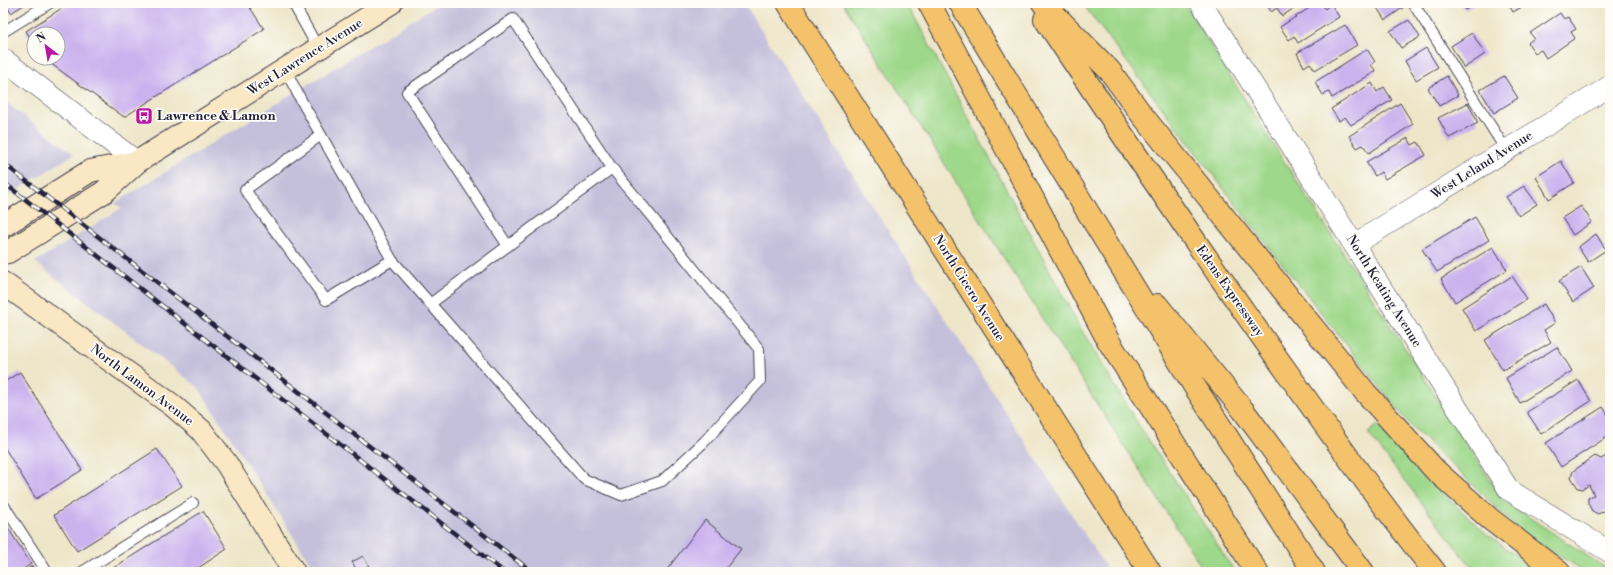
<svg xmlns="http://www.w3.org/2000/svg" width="1613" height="575" font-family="'Libre Bodoni',serif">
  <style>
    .industrial { fill: #c4c0db }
    .green { fill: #9ed88a; stroke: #607d62 }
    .building { fill: #cab2ee }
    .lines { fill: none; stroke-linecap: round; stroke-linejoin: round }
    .lane-casing { stroke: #413f50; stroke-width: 12 }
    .street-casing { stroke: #413f50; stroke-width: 22 }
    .secondary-casing { stroke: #413f50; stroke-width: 24 }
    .primary-casing { stroke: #413f50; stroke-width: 24 }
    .highway-casing { stroke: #413f50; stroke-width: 24 }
    .lane { stroke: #fff; stroke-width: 10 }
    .street { stroke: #fff; stroke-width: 21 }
    .secondary { stroke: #fae7c3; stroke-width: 22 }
    .primary { stroke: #f3c26a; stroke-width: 22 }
    .highway { stroke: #f3c26a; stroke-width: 22 }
    .rail-casing { stroke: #22223b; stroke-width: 4.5 }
    .rail { stroke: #fdfcf7; stroke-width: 3; stroke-dasharray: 9; stroke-linecap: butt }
    .labels { text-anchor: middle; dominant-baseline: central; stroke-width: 3.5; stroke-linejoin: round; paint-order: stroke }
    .street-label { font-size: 13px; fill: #22223b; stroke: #fdfcf7 }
    .poi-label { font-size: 13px; font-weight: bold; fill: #22223b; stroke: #fdfcf7; text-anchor: start }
  </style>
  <rect width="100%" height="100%" fill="#fdfcf7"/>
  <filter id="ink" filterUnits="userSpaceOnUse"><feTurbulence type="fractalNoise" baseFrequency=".025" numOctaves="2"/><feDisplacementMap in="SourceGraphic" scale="8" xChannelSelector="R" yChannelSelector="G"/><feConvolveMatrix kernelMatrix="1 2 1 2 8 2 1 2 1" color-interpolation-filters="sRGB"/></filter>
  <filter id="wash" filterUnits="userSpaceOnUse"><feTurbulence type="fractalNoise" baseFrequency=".012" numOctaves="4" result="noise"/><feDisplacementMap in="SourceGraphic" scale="16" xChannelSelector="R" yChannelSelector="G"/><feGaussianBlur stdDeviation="0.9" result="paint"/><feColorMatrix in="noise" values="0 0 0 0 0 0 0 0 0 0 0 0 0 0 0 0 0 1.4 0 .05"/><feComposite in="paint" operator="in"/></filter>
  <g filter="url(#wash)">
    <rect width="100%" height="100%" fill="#eee6c9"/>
    <path class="industrial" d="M440,3H744L886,227L1109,572H316L198,387L35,262L122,208L115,203Z
      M3,100L74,154L3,199Z"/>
    <path class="green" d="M843,3H907L1078,324L1135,419L1235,572H1205L1052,334Z
      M1082,3H1184L1269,138L1503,500L1610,571V572H1586L1526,536L1411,426L1249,222Z
      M1378,425L1441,492L1488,535L1538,572H1477L1461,554L1368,433Z"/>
    <g id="blocks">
      <path class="building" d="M5,3H27L11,13Z
        M70,3H247L264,29L124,117L43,58H58V34H34V44L26,31Z
        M1266,3H1302L1282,16L1277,8L1271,12Z
        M1317,3H1321L1325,9L1331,4L1339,17L1298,43L1294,36L1289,40L1280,27Z
        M1374,3H1401L1404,7L1385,20Z
        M1460,3H1478L1465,10Z
        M1508,3H1529L1513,12Z
        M1560,13L1564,19L1568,17L1576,29L1571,32L1575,38L1546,58L1541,50L1535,53L1528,43L1534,38L1530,33Z
        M1409,20L1420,37L1401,48L1390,31Z
        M1345,25L1357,45L1315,70L1310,63L1304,67L1297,53Z
        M1472,33L1485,54L1464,68L1451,46Z
        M1426,48L1438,67L1416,80L1405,61Z
        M1367,49L1375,62L1371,65L1376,71L1332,98L1329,92L1323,95L1315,82Z
        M1447,76L1458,95L1439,106L1428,88Z
        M1504,76L1518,98L1494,113L1480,90Z
        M1372,83L1377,92L1384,87L1392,100L1351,125L1345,117L1339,121L1331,109Z
        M1400,103L1413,124L1369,153L1363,145L1357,148L1349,136Z
        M1468,103L1478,123L1449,138L1438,118Z
        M1408,138L1412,145L1418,142L1426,155L1385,179L1381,172L1375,176L1366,162Z
        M1561,161L1574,183L1549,199L1536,177Z
        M1524,186L1537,204L1519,216L1506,197Z
        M1581,206L1592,222L1573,235L1562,218Z
        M1475,217L1489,240L1437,272L1422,249Z
        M1596,234L1606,250L1588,262L1578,247Z
        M1493,247L1507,270L1455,302L1441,279Z
        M1581,267L1594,288L1573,302L1559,281Z
        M1512,276L1527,299L1476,331L1462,308Z
        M1544,304L1555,323L1544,330L1551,342L1503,370L1485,340Z
        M1557,347L1572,371L1520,403L1506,378Z
        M20,372L82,470L36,499L3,445V383Z
        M1578,380L1591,401L1541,434L1527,412Z
        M1603,407L1610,418V422L1607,425L1610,431V435L1561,467L1546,443Z
        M157,449L182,486L77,551L54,515Z
        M1610,454V508L1598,514L1592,511L1588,503V498L1594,495L1589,485L1583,489L1578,488L1571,477L1573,471L1595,456L1601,459Z
        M203,511L227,549L192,572H107Z
        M3,520L31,564L19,572H8L3,565Z
        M705,520L741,549L726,568L730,572H665Z
        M363,556L372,572H358L352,562Z
        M32,566L35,572H23Z"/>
    </g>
  </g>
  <g filter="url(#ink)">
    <use href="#blocks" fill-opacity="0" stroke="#413f50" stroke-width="1"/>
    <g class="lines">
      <defs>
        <path id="lane" d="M293,3L318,48
          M1413,3L1506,150
          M3,32L50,3
          M285,69L301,100L392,260
          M321,135L245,190L326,300L392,260L584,479L621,495L662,481L704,442L760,381L759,349L612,168L513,19L407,92L508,246
          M430,304L612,168
          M3,504L47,572
          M82,572L193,503"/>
        <path id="street" d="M1201,3L1509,490L1610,552
          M3,59L137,162
          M1355,244L1610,86"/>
        <path id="secondary" d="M3,226L90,171L137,162
          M3,253L8,252L104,192L137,162L391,3
          M3,283L172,405L201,430L226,463L294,572"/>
        <path id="primary" d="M788,3L1150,572"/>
        <path id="highway" d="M929,3L1109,342L1257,572
          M960,3L1193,384L1314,572
          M1043,3L1110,71L1142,115L1365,392L1435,470L1490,519L1559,572
          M1045,19C1124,138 1204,256 1287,372C1335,440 1383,507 1435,572
          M1157,305L1243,410L1363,572"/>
      </defs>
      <use href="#lane" class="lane-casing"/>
      <use href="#street" class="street-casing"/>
      <use href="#secondary" class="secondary-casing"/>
      <use href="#primary" class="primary-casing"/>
      <use href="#highway" class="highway-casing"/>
      <use href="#lane" class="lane"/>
      <use href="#street" class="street"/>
      <use href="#secondary" class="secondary"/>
      <use href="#primary" class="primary"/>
      <use href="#highway" class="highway"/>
      <defs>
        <path id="rail" d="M3,163L532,572
          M3,182L504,572"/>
      </defs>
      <use href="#rail" class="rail-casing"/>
      <use href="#rail" class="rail"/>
    </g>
  </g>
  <defs>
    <symbol id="bus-square" viewBox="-11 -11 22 22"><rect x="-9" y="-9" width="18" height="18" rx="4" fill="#b5179e" stroke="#fdfcf7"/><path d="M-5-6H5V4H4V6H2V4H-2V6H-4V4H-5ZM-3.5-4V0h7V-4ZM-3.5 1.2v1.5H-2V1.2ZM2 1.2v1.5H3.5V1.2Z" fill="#fff"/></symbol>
  </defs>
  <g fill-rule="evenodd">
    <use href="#bus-square" x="134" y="106" width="20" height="20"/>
  </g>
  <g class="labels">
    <g class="street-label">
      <text transform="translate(305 57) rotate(-32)">West Lawrence Avenue</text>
      <text transform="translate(1482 165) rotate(-32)">West Leland Avenue</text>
      <text transform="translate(969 288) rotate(58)">North Cicero Avenue</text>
      <text transform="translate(1230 291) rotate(55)">Edens Expressway</text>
      <text transform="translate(1384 291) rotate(58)">North Keating Avenue</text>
      <text transform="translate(142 385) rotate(37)">North Lamon Avenue</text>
    </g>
    <g class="poi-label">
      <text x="157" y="116">Lawrence &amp; Lamon</text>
    </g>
  </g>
  <rect width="1613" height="575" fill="none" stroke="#fdfcf7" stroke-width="16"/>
  <g transform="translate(46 46) rotate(329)"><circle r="19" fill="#fdfcf7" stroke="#a5a5ac"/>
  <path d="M0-3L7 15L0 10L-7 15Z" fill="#b5179e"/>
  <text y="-6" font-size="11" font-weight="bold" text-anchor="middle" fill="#22223b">N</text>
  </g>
</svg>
